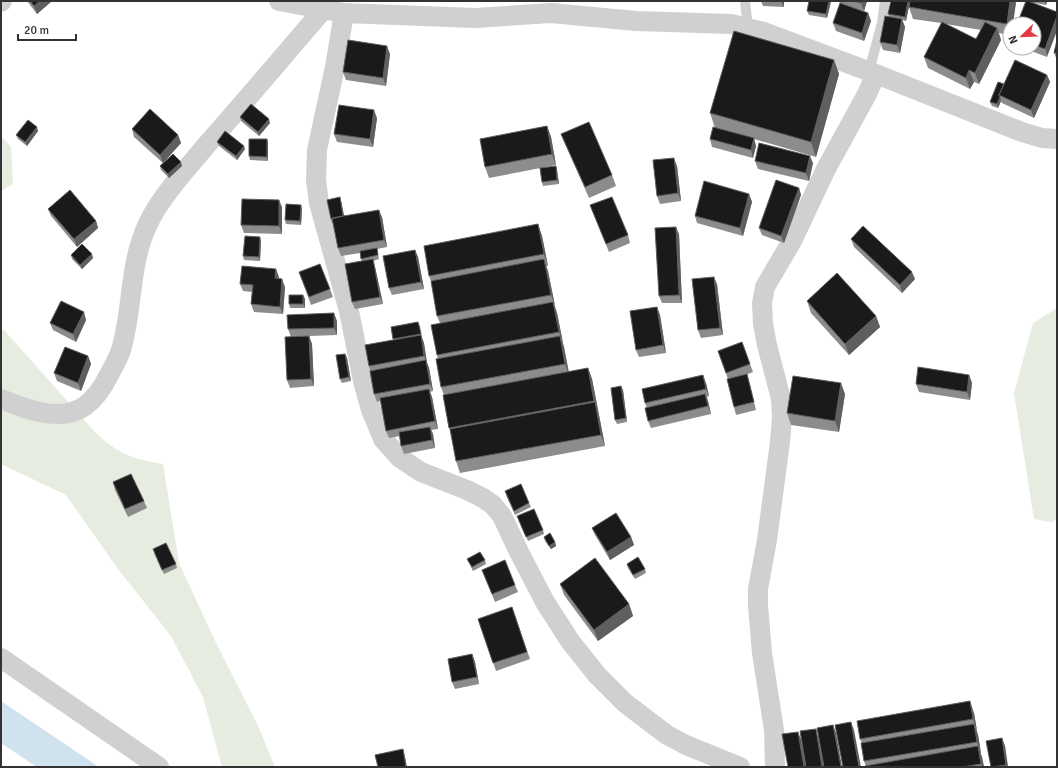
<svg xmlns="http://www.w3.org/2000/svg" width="1058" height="768" font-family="Signika,sans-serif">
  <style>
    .green { fill: #e6ecdf }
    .water { fill: #cfe2ee }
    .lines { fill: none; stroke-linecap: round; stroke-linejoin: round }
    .service { stroke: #d0d0d0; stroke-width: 10 }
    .minor { stroke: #d0d0d0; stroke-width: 20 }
    .wall { fill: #8c8c8c; fill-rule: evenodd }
    .shaded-wall { fill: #5f5f5f }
    .building { fill: #1a1a1a; stroke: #5f5f5f }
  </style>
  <rect width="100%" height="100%" fill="#fff"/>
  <path class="green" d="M1,136L11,147L13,184L1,191Z
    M1057,308V519L1051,522L1034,519L1014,393L1033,323Z
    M1,330H4L93,430C116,453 131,459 163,464L179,563L216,643L259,728L275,767H222L203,697L171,636L118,569L66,495L1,464Z"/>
  <path class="water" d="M1,701L99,767H37L1,743Z"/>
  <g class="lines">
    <path class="service" d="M745,1L748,28
      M869,71L882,23L885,1"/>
    <path class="minor" d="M279,1L344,13L475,18L551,13L636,21L731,24L764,32L876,74L1022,132L1042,138L1057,139
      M1,2L2,1
      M344,13L335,67L317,150L316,180L319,203L349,311L363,381L371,410L383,439L400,458L421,472L467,490L483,498L493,505L502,516L519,552L545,602L570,641L597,675L625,703L667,735L686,745L740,767
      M1,399C25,409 61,423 85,406C96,398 103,387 109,375C113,367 118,359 121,350C133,310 129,265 147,226C159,198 190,165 210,141C248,98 285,54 323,10
      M1,658L159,767
      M775,767L774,730L762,653L758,605V589L767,540L780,442L782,417L781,399L767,345L763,324L762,303L765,287L792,241L826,169L867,94L876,74"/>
  </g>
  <path class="wall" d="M27,1H52L37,14Z
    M707,1H721L708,2Z
    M761,1H784V7L763,6Z
    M831,1L827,18L809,15L807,11Z
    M839,1H867L864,11L856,9L868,13L871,21L864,41L836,31L833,23L840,3Z
    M891,1H910L906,21L902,20L905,27L900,53L883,50L880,42L889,17L888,14Z
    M1026,1H1047L1046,5L1035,3L1047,57L1023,48H1034V24Z
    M1016,3L1010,24V35L999,33L1001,40L979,84L974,82L970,89L928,68L924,57L941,23L913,19L909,7ZM946,24L981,30L976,39Z
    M1057,40V60L1054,53Z
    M390,54L386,86L346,80L343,72Z
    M834,60L839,74L816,157L754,139L756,146L753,158L712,147L710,139L715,128L710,113Z
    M1047,75L1050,82L1034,118L1002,103L1001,101L998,108L992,106L990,102L1004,84Z
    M240,117L270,123L259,136L241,121Z
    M377,118L373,147L337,142L334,134Z
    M547,126L551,137L556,165L489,178L485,167Z
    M132,129L178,135L181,143L163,163L134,137Z
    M38,131L27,146L18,139L16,135Z
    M561,134L612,175L616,186L589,198L566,146Z
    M267,139L268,143V161L250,160L249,156Z
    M217,142L245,149L237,160L219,146Z
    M755,161L813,163L809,181L758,169Z
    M160,166H182L169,178L161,170Z
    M556,166L557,170L559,184L543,186L542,182Z
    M677,166L681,201L660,204L657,196Z
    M799,188L801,195L784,243L762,235L759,228Z
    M749,194L752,202L743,236L697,223L695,216Z
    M341,201L344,216L382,217L387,247L377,249L379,259L373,261L375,267L383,304L355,309L352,302L362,261L360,253L341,256L338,248L333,223H332L331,219Z
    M590,205L628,235L630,243L609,252Z
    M282,207V234L244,233L241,225Z
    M48,209L96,221L98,228L77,247L51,216Z
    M302,209L301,225L286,224L285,220Z
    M538,224L542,236L548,266H546L548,271L555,306L557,313L563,343L564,347L569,372L588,368L592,379L605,446L460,473L456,461L451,432L449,428L444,395L441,387L438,359L437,355L440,323L437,316L431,281L429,276Z
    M679,234L682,303H662L659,296Z
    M851,239L915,279L902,293L854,247Z
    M261,241L260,261L244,260L243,256Z
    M415,250L418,257L424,289L392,295L389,288Z
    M71,255L93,258L82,269L72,259Z
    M299,272L330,289L333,297L311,305Z
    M279,277L278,279L285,287L283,314L254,312L251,304L252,292L243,291L240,284Z
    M717,284L723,335L701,338L698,330Z
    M303,295L305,299V308H290L289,304Z
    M807,301L876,316L880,327L849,355L811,313Z
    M657,307L660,315L666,353L639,357L636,350Z
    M86,320L76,342L53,330L50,323Z
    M337,321V335L309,336L312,344L314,386L290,388L287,380L291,337L288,329Z
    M418,322L420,326L422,338L424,343L427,363L429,368L433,391L430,392L432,397L438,429L431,430L433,434L435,448L404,454L401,446L400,436L389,438L386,431L380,401L377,402L374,394L370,371L369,366L394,340L393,339Z
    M742,342L753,372L746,375L747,374L756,410L736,415L734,407L728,379L718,351Z
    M345,354L347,358L351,381L342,383L340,379Z
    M88,356L91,364L81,391L57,381L54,373Z
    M969,375L972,383L970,400L919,392L916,384Z
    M706,383L709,396L707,397L711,414L651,428L648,421L647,408L645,403Z
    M621,386L623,390L627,422L617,424L615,420Z
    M845,394L839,432L791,425L787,413Z
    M113,482L144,501L147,508L128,517L115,490Z
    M506,495L529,503L531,507L515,515Z
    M519,520L543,530L544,534L528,541Z
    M592,528L631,537L634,545L610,560L595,535Z
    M544,537L555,542L556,546L551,549L545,541Z
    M154,553L176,564L177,568L164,574Z
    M467,559L485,560L486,564L473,571Z
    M627,564L645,569L646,573L635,579L628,568Z
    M482,570L515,585L518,592L495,602Z
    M560,584L629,604L633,616L598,641L564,595Z
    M512,607L530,659L496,671L478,619Z
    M472,654L475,662L479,684L455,689L452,682Z
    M974,713L977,731L978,735L981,753H980L982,757L984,767H865L866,766L864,761L862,743L860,739Z
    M1002,738L1005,746L1008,767H991Z"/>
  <path class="shaded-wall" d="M40,1H52L37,14L34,6Z
    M781,1H784V7Z
    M829,1H831L827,18L826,14Z
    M862,1H867L864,11L861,3Z
    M908,1H910L906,21L905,17Z
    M1010,1H1015L1016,3L1013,24H1010V33L1007,24Z
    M1045,1H1047L1046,5Z
    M868,13L871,21L864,41L862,33Z
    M1057,16V31L1047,57L1045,49Z
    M902,19L905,27L900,53L897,45Z
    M997,28L1001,40L979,84L975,73Z
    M387,46L390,54L386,86L383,78Z
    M834,60L839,74L816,157L811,142Z
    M969,70L974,82L970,89L966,78Z
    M1047,75L1050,82L1034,118L1031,110Z
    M1000,97L1001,101L998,108L997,104Z
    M374,110L377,118L373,147L370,139Z
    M269,119L270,123L259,136L258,132Z
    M547,126L551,137L556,165L552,154Z
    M37,127L38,131L27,146L25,142Z
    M178,135L181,143L163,163L160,155Z
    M754,138L756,146L753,158L751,150Z
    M267,139L268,143V161L267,157Z
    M244,146L245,149L237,160L236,156Z
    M810,156L813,163L809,181L806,173Z
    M674,158L677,166L681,201L678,193Z
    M181,162L182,166L169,178L168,174Z
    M556,166L557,170L559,184L557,180Z
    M799,188L801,195L784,243L781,236Z
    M749,194L752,202L743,236L740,228Z
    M340,197L341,201L345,220L343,216Z
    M279,200L282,207V234L279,226Z
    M301,205L302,209L301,225L300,221Z
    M379,210L382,217L387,247L384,240Z
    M96,221L98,228L77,247L74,239Z
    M538,224L542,236L548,266L544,254Z
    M676,227L679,234L682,303L679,295Z
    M260,237L261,241L260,261L259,257Z
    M415,250L418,257L424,289L421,282Z
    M92,254L93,258L82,269L80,265Z
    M373,259L375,267L383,304L380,297Z
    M544,259L548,271L555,306L551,295Z
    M276,269L279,277L278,286L275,278Z
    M912,272L915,279L902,293L900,285Z
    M714,277L717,284L723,335L720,328Z
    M282,279L285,287L283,314L280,307Z
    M303,295L305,299V308L303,304Z
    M553,302L557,313L563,343L559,332Z
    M657,307L660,315L666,353L663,345Z
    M84,312L86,320L76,342L73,334Z
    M334,313L337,321V335L334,328Z
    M876,316L880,327L849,355L845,344Z
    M421,335L424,343L427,363L424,356Z
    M309,336L312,344L314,386L311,379Z
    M560,336L564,347L569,375L565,364Z
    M345,354L347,358L351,381L349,377Z
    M88,356L91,364L81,391L78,383Z
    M426,360L429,368L433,391L430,384Z
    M588,368L592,379L605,446L601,435Z
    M703,375L706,383L709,396L706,389Z
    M969,375L972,383L970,400L967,392Z
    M841,383L845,394L839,432L835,421Z
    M621,386L623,390L627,422L626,418Z
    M429,389L432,397L438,429L435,421Z
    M705,394L708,401L711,414L708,406Z
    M430,427L433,434L435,448L432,440Z
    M631,537L634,545L610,560L607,552Z
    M555,542L556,546L551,549L549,546Z
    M629,604L633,616L598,641L594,630Z
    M472,654L475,662L479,684L477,677Z
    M970,701L974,713L977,731L973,719Z
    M851,722L854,730L861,767H859Z
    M974,724L978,735L981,753L977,742Z
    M833,725L836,733L842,767H841Z
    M816,729L818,736L824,767H822Z
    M798,732L801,739L806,767H804Z
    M1002,738L1005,746L1008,767H1007L1006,765Z
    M978,746L982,757L984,767H982L981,764Z
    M403,749L405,757L407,767H406Z"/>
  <path class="building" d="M30,1H40L34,6Z
    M809,1H829L826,14L807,11Z
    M853,1H862L861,3Z
    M891,1H908L905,17L888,14Z
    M910,1H1010L1007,24L909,7Z
    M1026,1H1028L1057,12V16L1045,49L1034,45V24H1017Z
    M840,3L868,13L862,33L833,23Z
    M885,16L902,19L897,45L880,42Z
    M942,22L976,39L985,22L997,28L975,73L969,70L966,78L924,57Z
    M734,31L834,60L811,142L710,113Z
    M348,40L387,46L383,78L343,72Z
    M1057,40V53H1054Z
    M1015,60L1047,75L1031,110L999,95Z
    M998,82L1004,84L999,95L1000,97L997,104L990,102Z
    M251,104L269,119L258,132L240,117Z
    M339,105L374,110L370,139L334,134Z
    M150,109L178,135L160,155L132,129Z
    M28,120L37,127L25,142L16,135Z
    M589,122L612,175L585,187L561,134Z
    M547,126L552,154L485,167L480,139Z
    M713,127L754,138L751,150L710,139Z
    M225,131L244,146L236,156L217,142Z
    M249,139H267V157L249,156Z
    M759,143L810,156L806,173L755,161Z
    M173,154L181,162L168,174L160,166Z
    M674,158L678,193L657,196L653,160Z
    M556,166L557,180L542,182L540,168Z
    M776,180L799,188L781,236L759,228Z
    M704,181L749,194L740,228L695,216Z
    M70,190L96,221L74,239L48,209Z
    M340,197L343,216L331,219L327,200Z
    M612,197L628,235L606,244L590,205Z
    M242,199L279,200V226L241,225Z
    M286,204L301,205L300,221L285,220Z
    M379,210L384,240L338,248L332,218Z
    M538,224L544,254L429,276L424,246Z
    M863,226L912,272L900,285L851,239Z
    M676,227L679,295L659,296L655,228Z
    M245,236L260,237L259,257L243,256Z
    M82,244L92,254L80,265L71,255Z
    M377,248L378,255L361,259L360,251Z
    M415,250L421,282L389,288L383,256Z
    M373,259L380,297L352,302L345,264Z
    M544,259L551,295L437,316L431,281Z
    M320,264L330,289L309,297L299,272Z
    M242,266L276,269L275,278L282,279L280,307L251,304L253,285L240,284Z
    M837,273L876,316L845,344L807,301Z
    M714,277L720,328L698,330L692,279Z
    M289,295H303V304H289Z
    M61,301L84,312L73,334L50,323Z
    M553,302L559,332L437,355L431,325Z
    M657,307L663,345L636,350L630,311Z
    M334,313V328L288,329L287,315Z
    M418,322L421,334L393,339L391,327Z
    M421,335L424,356L369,366L365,345Z
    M309,336L311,379L287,380L285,337Z
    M560,336L565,364L441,387L436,359Z
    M742,342L750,364L726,373L718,351Z
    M65,347L88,356L78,383L54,373Z
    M345,354L349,377L340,379L336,355Z
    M426,360L430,384L374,394L370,371Z
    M918,367L969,375L967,392L916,384Z
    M588,368L594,401L449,428L443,395Z
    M747,374L754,402L734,407L727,379Z
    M703,375L706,389L645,403L642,389Z
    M793,376L841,383L835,421L787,413Z
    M621,386L626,418L615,420L611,388Z
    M429,389L435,421L386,431L380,398Z
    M705,394L708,406L648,421L645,408Z
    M595,402L601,435L456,461L450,429Z
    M430,427L432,440L401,446L399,432Z
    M131,474L144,501L125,509L113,482Z
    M521,484L529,503L514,511L505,491Z
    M534,509L543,530L526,537L517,516Z
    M616,513L631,537L607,552L592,528Z
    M550,533L555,542L549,546L544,537Z
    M166,543L176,564L162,570L153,549Z
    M480,552L485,560L472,567L467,559Z
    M638,557L645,569L633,575L627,564Z
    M595,558L629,604L594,630L560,584Z
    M505,560L515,585L492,594L482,570Z
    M512,607L527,652L493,663L478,619Z
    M472,654L477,677L452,682L448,659Z
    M970,701L973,719L860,739L857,721Z
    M851,722L859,767H843L835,725Z
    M974,724L977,742L864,761L861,743Z
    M833,725L841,767H824L817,728Z
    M816,729L822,767H806L800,731Z
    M798,732L804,767H788L782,734Z
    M1002,738L1006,765L991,767L986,741Z
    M978,746L981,764L962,767H865V766Z
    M403,749L406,767H378L375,755Z"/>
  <rect width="1058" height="768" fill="none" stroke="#333333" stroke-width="4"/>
  <g transform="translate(1022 36) rotate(247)"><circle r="19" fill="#ffffff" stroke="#adadad"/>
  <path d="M0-3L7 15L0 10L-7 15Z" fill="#e63946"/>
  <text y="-6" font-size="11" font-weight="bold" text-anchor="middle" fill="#333333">N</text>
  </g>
  <path d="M18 34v6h58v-6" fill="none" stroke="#333333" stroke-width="2"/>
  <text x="24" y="34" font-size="12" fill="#333333" stroke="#ffffff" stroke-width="3" paint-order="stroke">20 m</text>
</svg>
